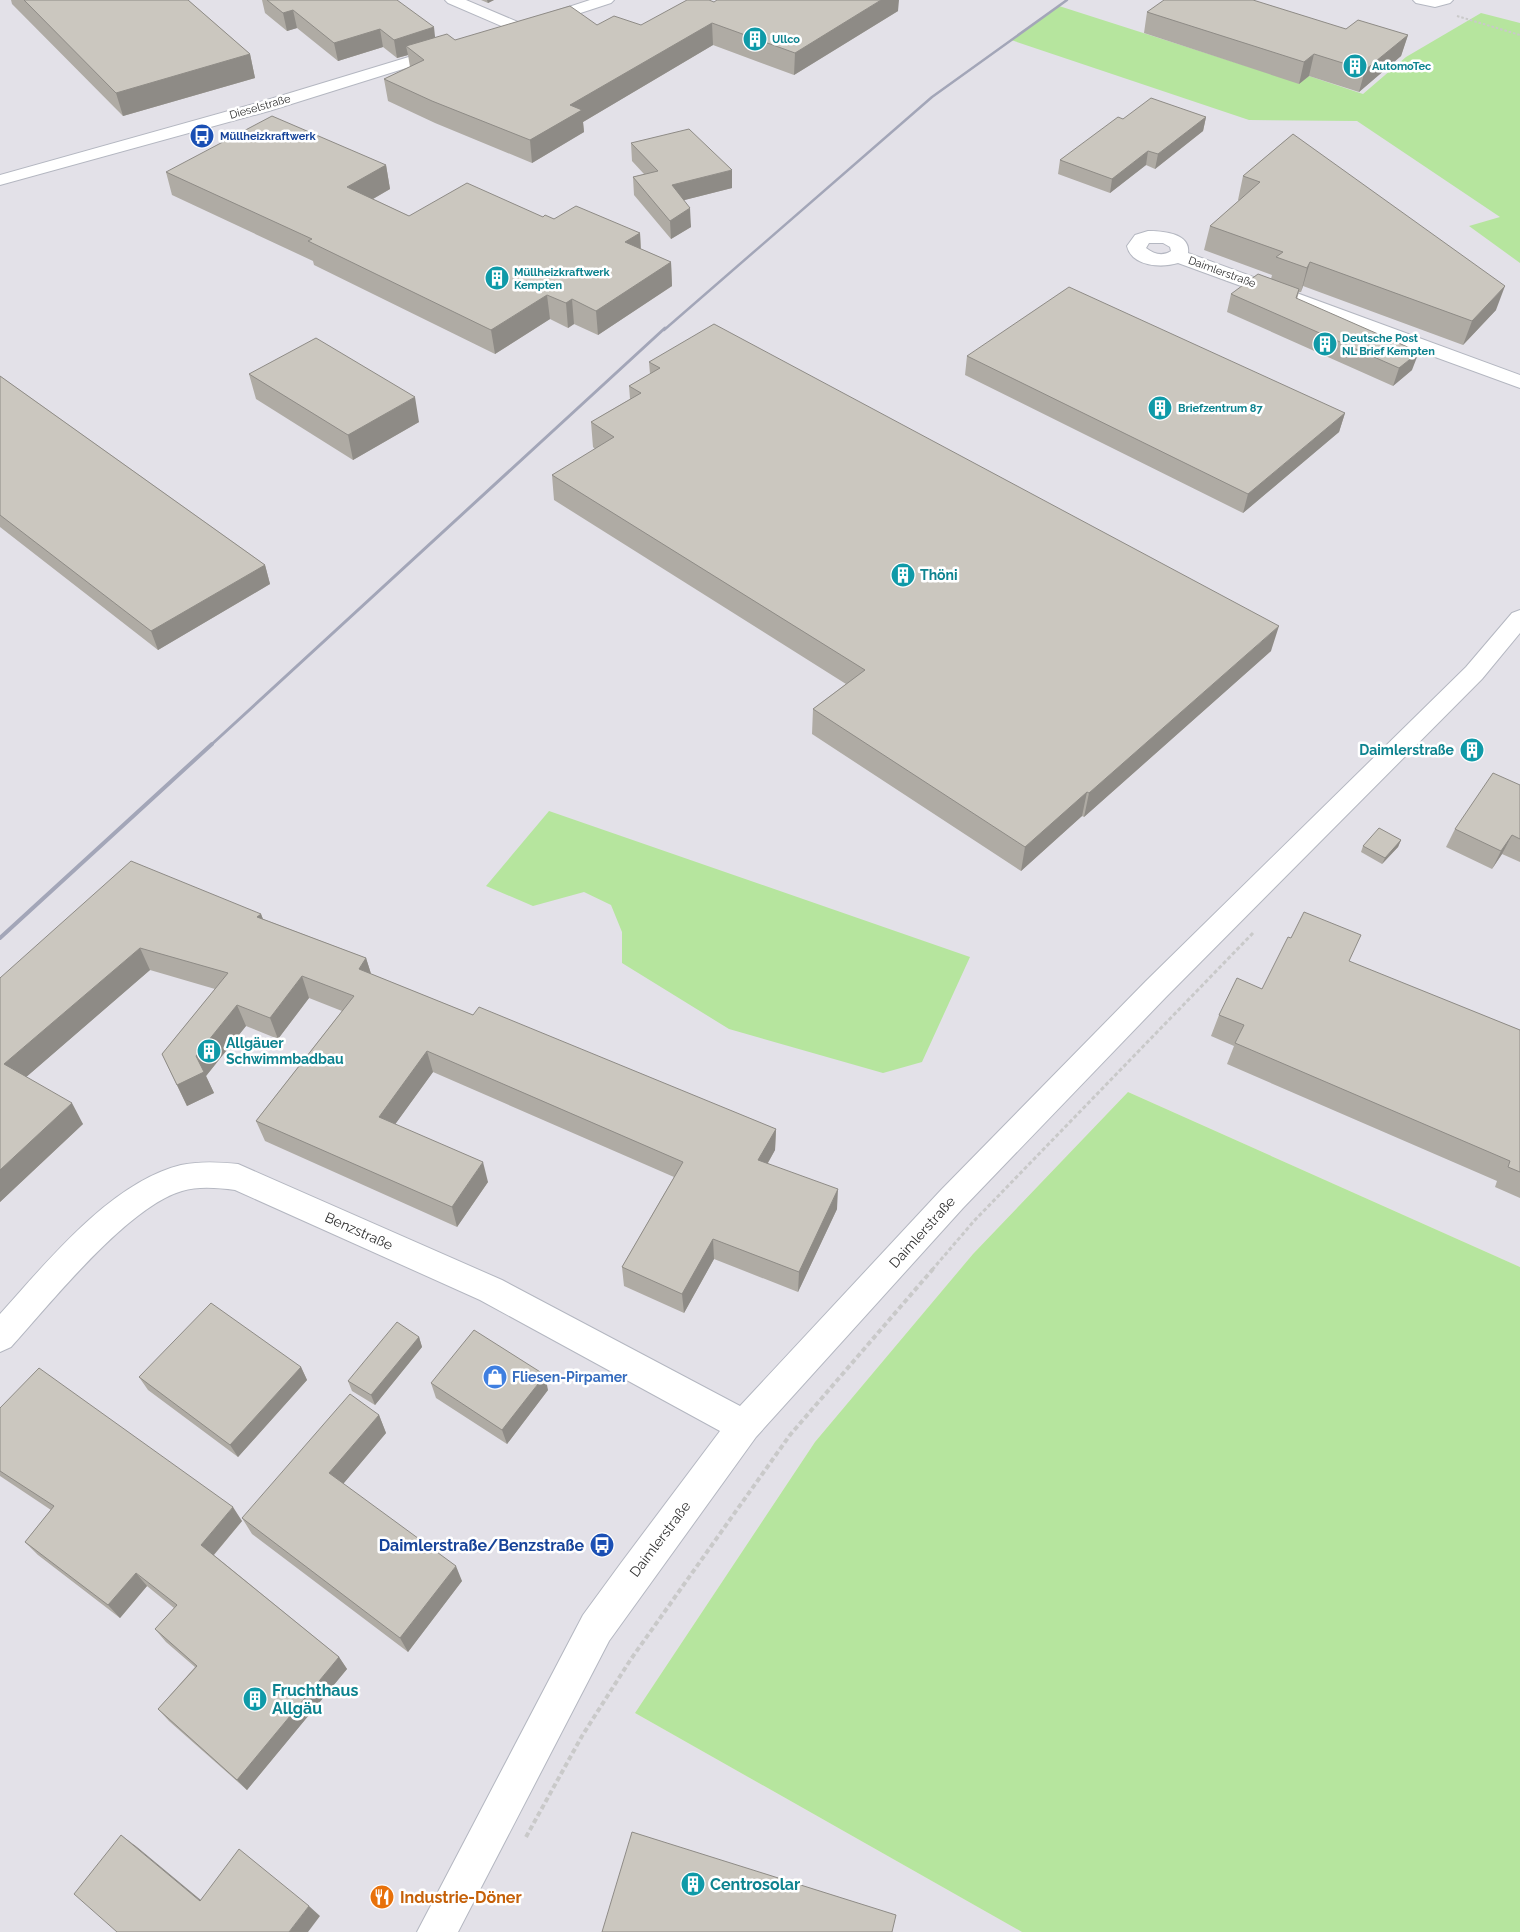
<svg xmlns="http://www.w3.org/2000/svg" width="1520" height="1932" font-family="Raleway,sans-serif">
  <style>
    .industrial { fill: #e3e1e8 }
    .green { fill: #b6e59e }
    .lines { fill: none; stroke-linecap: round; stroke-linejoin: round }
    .minor-casing { stroke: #b4b7c1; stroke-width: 2 }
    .path-far2 { stroke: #c9c9c9; stroke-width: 2; stroke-dasharray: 2.5 2; stroke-linecap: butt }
    .path-far1 { stroke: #c9c9c9; stroke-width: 3; stroke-dasharray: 4 2.5; stroke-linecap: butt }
    .path { stroke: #c9c9c9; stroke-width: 4; stroke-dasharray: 5 3; stroke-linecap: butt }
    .minor { fill: #fff; fill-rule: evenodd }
    .rail-far2 { stroke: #a3a6b8; stroke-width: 2.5 }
    .rail-far1 { stroke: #a3a6b8; stroke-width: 3 }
    .rail { stroke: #a3a6b8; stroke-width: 4 }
    .wall { fill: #afaba4 }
    .shaded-wall { fill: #8e8b86 }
    .building { fill: #cbc7bf; stroke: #8e8b86 }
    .labels { text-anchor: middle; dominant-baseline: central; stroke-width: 5; stroke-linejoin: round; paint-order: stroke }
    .far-culture-label { font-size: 11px; font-weight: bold; fill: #0d838f; stroke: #fff; text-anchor: start }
    .far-street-label { font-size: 11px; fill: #2e2e2e; stroke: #fff }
    .far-transit-label { font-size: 11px; font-weight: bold; fill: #164399; stroke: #fff; text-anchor: start }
    .culture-label { font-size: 14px; font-weight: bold; fill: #0d838f; stroke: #fff; text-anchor: start }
    .street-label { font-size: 14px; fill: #2e2e2e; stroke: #fff }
    .shop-label { font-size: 14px; font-weight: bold; fill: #366cbe; stroke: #fff; text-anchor: start }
    .near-transit-label { font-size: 16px; font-weight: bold; fill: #164399; stroke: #fff; text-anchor: end }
    .near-culture-label { font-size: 16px; font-weight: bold; fill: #0d838f; stroke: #fff; text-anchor: start }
    .near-food-label { font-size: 16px; font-weight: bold; fill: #c56008; stroke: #fff; text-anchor: start }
  </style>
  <rect width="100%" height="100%" fill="#efe9e1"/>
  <path class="industrial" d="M0,0H1520V1267L1128,1092L973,1254L815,1442L635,1713L1022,1932H0Z"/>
  <path class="green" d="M1059,6L1299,83L1309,76L1363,94L1406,57L1481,13L1520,23V263L1469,226L1500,217L1357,121L1249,120L1011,40Z
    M549,811L970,957L922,1062L883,1073L729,1029L622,963V932L611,905L584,892L533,906L486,886Z
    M1128,1092L1520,1267V1932H1022L635,1713L815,1442L973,1254Z"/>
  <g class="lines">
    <defs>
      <path id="minor" d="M445,0H466L525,25L527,28L525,31H513L448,3Z
        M590,0H614L611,3L547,24H535L533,21L535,18Z
        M1413,0H1453L1450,3L1435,7L1416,3Z
        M445,46L451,48L453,51L451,54L269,111L0,185V175L257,103Z
        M1148,231C1162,231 1191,233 1188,253L1520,375V388L1178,263C1162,268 1132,267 1127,246L1135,235ZM1149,243H1163L1170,247L1171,251C1162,257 1154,254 1146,248Z
        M1520,610V633L1482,679L1166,997L963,1208L756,1437L609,1641L458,1932H417L583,1615L621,1563L720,1431L480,1300L235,1190C218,1188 199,1186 182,1191C127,1207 50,1304 11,1347L0,1352V1314C46,1263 111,1182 181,1165C200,1161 219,1162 238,1164L502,1280L740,1406L941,1190L1146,981L1466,667L1512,613Z"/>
    </defs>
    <use href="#minor" class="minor-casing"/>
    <path class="path-far2" d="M1457,16L1520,35"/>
    <path class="path-far1" d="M932,1270L974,1221L1254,932"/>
    <path class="path" d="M526,1837L582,1736L631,1659L790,1435L933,1269"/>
    <use href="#minor" class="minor"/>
    <path class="rail-far2" d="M664,330L932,97L1067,0"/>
    <path class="rail-far1" d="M211,745L665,328"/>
    <path class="rail" d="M0,938L212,744"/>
  </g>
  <path class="wall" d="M11,0H188L250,54L255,78L123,116L12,4Z
    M262,0H397L435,37L455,40L597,25H641L714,2L898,11L794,75L713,45L583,122L584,132L532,163L435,123L388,101L384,79L410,67L408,55L397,58L383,47L338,61L297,28L287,31L265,13Z
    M481,0H494L488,3Z
    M1147,12L1346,29L1408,35L1401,56L1359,92L1309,76L1299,84L1144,33Z
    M1206,117L1203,131L1155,169L1146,165L1110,193L1058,174L1060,160L1123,119Z
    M1293,134L1496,310L1463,345L1303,286L1301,292H1299L1297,299L1412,370L1393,386L1227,312L1231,294L1271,279L1272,275L1204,250L1210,226L1239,201L1238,200L1243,176Z
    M631,143L732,188L684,200L691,227L671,239L634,195L633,177L644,174L632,161Z
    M386,165L390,189L373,199L409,216L543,217L640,233L641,249L671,262L672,286L598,335L574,324L568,328L550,319L495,354L314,265L313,261L172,195L166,172Z
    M967,356L1345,413L1339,432L1243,513L965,375Z
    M649,362L1271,651L1084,817L1082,816L1021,871L812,734L813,709L846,684L554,500L552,475L595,449L593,447L591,422L630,399L629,386L650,374Z
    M249,374L419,422L353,460L256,399Z
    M0,376L265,565L270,584L158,650L0,527Z
    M1520,785V862L1502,854L1492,869L1446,847L1455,829Z
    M1401,840L1398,847L1382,864L1361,852L1363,846Z
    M261,914L263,919L366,958L371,974L473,1015L776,1129L775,1150L768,1163L837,1209L798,1292L714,1259L684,1313L624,1286L622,1267L674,1177L433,1072L395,1124L488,1182L457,1227L265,1141L256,1121L342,1011L309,998L278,1039L246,1026L206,1076L214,1093L187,1106L162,1054L215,989L150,970L26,1077L83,1124L0,1202V978Z
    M1349,962L1520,1030V1198L1495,1187L1497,1181L1227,1064L1234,1046L1211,1036L1219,1015L1262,989Z
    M419,1337L422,1347L375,1405L352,1391L348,1381Z
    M301,1367L307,1380L238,1457L148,1390L139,1377Z
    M431,1383L548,1390L507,1444L436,1398Z
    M0,1408L242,1521L214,1555L339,1657L347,1669L247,1790L169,1721L158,1709L195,1667L166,1642L155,1629L174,1608L147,1586L120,1618L38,1555L25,1542L51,1510L0,1476Z
    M379,1415L386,1433L343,1484L462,1581L408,1652L252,1534L242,1518Z"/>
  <path class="shaded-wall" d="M487,0H494L488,3Z
    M881,0H899L898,11L794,75L795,53Z
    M293,10L297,28L287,31L283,13Z
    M712,23L713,45L583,122L584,132L532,163L530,140L570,105Z
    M434,27L436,46H406L408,55L397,58L394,40Z
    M380,29L383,47L338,61L334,43Z
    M1408,35L1401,56L1359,92L1365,70Z
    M250,54L255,78L123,116L116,93Z
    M1314,54L1309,76L1299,84L1304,62Z
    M1206,117L1203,131L1155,169L1158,154Z
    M1148,151L1146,165L1110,193L1112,179Z
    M386,165L390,189L352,211L347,187Z
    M732,170V188L673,203L672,185Z
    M690,208L691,227L671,239L670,221Z
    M640,233L641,257L625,242Z
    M671,262L672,286L598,335L596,311Z
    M1310,262L1303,286L1301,292L1307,268Z
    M1505,286L1496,310L1463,345L1472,321Z
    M547,295L550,319L495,354L491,330Z
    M572,299L574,324L568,328L566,303Z
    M1419,352L1412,370L1393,386L1399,368Z
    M415,397L419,422L353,460L348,435Z
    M1345,413L1339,432L1243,513L1248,494Z
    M265,565L270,584L158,650L151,631Z
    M1279,626L1271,651L1084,817L1089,793Z
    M1087,792L1082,816L1021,871L1025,847Z
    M1512,835L1502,854L1492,869L1501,851Z
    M1401,840L1398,847L1382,864L1385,858Z
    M261,914L269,936L257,917Z
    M140,948L150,970L17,1085L4,1064Z
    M366,958L373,980L359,969Z
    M302,976L309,998L278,1039L270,1018Z
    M237,1005L246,1026L206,1076L214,1093L187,1106L177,1085L196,1056Z
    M427,1051L433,1072L386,1137L379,1117Z
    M72,1103L83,1124L0,1202V1170Z
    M776,1129L775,1150L758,1180V1160Z
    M483,1162L488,1182L457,1227L452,1207Z
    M838,1189L837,1209L798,1292L799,1272Z
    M713,1239L714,1259L684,1313L682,1294Z
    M419,1337L422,1347L375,1405L371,1395Z
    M301,1367L307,1380L238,1457L230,1445Z
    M545,1375L548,1390L507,1444L502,1430Z
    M379,1415L386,1433L338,1490L329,1473Z
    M233,1507L242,1521L211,1558L201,1545Z
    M456,1566L462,1581L408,1652L400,1638Z
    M136,1573L147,1586L120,1618L108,1605Z
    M339,1657L347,1669L247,1790L237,1780Z
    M121,1835L137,1847L214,1911L200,1901Z
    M309,1906L320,1916L308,1932H289Z"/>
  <path class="building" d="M24,0H188L250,54L116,93Z
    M267,0H397L434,27L394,40L380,29L334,43L293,10L283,13Z
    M687,0H709L714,2L717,0H881L795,53L712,23L570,105L582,110L530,140L432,101L384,79L424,60L406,46L447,34L455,40L570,6L597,25L614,16L641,25Z
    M1164,0H1253L1346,29L1358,20L1408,35L1365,70L1314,54L1304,62L1147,12Z
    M1151,98L1206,117L1158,154L1148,151L1112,179L1060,160L1118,117L1123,119Z
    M272,116L386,165L347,187L409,216L467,183L543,217L545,215L554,219L576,206L640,233L625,242L671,262L596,311L572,299L566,303L547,295L491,330L308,241L312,239L166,172Z
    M689,129L732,170L672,185L690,208L670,221L633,177L658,171L631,143Z
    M1293,134L1505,286L1472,321L1310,262L1307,268L1276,257L1283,252L1210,226L1260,182L1243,176Z
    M1258,274L1299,289L1296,298L1419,352L1399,368L1231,294Z
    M1069,287L1345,413L1248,494L967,356Z
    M714,324L1279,626L1089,793L1087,792L1025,847L813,709L865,670L552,475L614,437L591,422L641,393L629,386L660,368L649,362Z
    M316,338L415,397L348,435L249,374Z
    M0,376L265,565L151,631L0,515Z
    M1493,773L1520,785V839L1512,835L1501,851L1455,829Z
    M1379,828L1401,840L1385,858L1363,846Z
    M131,861L261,914L257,917L366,958L359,969L473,1015L479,1007L776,1129L758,1160L838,1189L799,1272L713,1239L682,1294L622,1267L683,1162L427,1051L379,1117L483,1162L452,1207L256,1121L354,996L302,976L270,1018L237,1005L196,1056L204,1072L177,1085L162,1054L228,973L140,948L4,1064L72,1103L0,1170V978Z
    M1304,912L1361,935L1349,961L1520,1030V1172L1508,1167L1510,1161L1235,1043L1244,1025L1219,1015L1237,978L1262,989L1288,937L1291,938Z
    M211,1303L301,1367L230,1445L139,1377Z
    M397,1322L419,1337L371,1395L348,1381Z
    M474,1330L545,1375L502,1430L431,1383Z
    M39,1368L233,1507L201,1545L339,1657L237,1780L158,1709L197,1666L155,1629L177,1605L136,1573L108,1605L25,1542L54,1506L0,1471V1408Z
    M350,1394L379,1415L329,1473L456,1566L400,1638L242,1518Z
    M632,1832L896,1915L892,1932H602Z
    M121,1835L200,1901L239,1849L309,1906L289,1932H117L74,1894Z"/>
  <defs>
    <symbol id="building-disc" viewBox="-11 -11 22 22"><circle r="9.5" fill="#0f9aa8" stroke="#fff"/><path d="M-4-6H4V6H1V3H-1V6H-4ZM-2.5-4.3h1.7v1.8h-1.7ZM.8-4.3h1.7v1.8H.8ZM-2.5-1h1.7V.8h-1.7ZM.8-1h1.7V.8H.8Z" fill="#fff"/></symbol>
    <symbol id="bus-disc" viewBox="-11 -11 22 22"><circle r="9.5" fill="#1a4fb4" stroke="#fff"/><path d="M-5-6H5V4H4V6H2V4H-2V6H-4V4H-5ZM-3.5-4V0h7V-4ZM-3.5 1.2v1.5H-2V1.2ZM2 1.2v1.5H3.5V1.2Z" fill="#fff"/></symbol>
    <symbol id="shop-disc" viewBox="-11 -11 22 22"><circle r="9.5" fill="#3f7fe0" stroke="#fff"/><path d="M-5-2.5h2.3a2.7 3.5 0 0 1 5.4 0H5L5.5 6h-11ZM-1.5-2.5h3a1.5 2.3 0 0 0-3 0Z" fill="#fff"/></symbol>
    <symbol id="restaurant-disc" viewBox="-11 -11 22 22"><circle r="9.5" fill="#e8710a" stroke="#fff"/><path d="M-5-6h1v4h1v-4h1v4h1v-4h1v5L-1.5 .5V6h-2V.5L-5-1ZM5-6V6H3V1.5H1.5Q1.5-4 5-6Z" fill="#fff"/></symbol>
  </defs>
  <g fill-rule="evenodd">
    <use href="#building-disc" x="741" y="25" width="28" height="28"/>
    <use href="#building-disc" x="1341" y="52" width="28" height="28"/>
    <use href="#bus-disc" x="188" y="122" width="28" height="28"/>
    <use href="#building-disc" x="483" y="264" width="28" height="28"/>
    <use href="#building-disc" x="1311" y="330" width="28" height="28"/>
    <use href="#building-disc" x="1146" y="394" width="28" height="28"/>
    <use href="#building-disc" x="889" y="561" width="28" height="28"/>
    <use href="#building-disc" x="1458" y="736" width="28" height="28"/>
    <use href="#building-disc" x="195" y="1037" width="28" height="28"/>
    <use href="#shop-disc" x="481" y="1363" width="28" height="28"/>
    <use href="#bus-disc" x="588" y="1531" width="28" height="28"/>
    <use href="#building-disc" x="241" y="1685" width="28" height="28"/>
    <use href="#building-disc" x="679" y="1870" width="28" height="28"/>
    <use href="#restaurant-disc" x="368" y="1883" width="28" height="28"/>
  </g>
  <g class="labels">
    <g class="far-culture-label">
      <text x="772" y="39">Ullco</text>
      <text x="1372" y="66">AutomoTec</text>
      <text x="514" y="272">Müllheizkraftwerk<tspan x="514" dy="13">Kempten</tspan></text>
      <text x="1342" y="338">Deutsche Post<tspan x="1342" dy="13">NL Brief Kempten</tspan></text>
      <text x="1178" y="408">Briefzentrum 87</text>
    </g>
    <g class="far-street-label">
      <text transform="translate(260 107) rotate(-16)">Dieselstraße</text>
      <text transform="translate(1222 272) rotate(20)">Daimlerstraße</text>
    </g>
    <g class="far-transit-label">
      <text x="220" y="136">Müllheizkraftwerk</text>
    </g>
    <g class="culture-label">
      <text x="920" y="575">Thöni</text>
      <text x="1454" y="750" text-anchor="end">Daimlerstraße</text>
      <text x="226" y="1043">Allgäuer<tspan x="226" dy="16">Schwimmbadbau</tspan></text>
    </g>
    <g class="street-label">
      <text transform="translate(359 1231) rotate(24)">Benzstraße</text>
      <text transform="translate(922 1232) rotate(-48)">Daimlerstraße</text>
      <text transform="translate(660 1539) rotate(-53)">Daimlerstraße</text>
    </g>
    <g class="shop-label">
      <text x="512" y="1377">Fliesen-Pirpamer</text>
    </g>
    <g class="near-transit-label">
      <text x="584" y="1545">Daimlerstraße/Benzstraße</text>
    </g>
    <g class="near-culture-label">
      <text x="272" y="1690">Fruchthaus<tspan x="272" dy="18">Allgäu</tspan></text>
      <text x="710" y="1884">Centrosolar</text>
    </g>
    <g class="near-food-label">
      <text x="400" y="1897">Industrie-Döner</text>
    </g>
  </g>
</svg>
